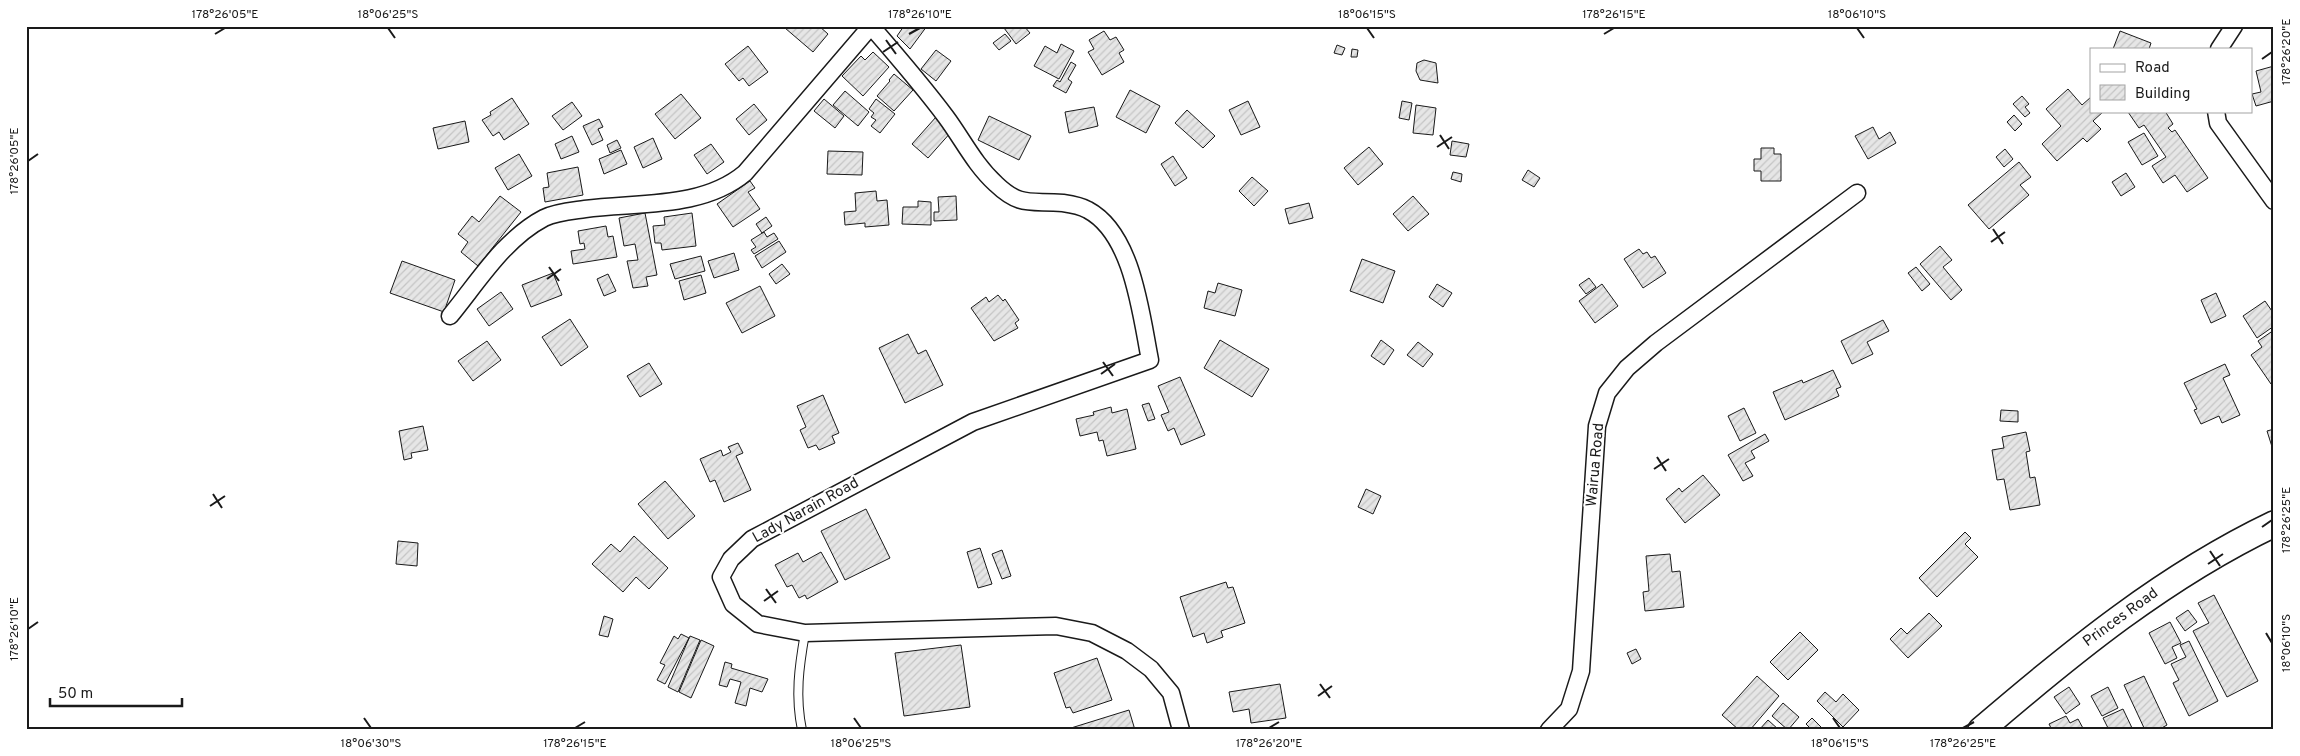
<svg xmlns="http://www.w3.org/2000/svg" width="2300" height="756" font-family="Overpass,sans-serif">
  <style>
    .building { fill: url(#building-hatch); stroke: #1a1a1a }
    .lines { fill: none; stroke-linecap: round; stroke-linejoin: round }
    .lane-casing { stroke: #1a1a1a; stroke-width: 10 }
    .street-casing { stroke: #1a1a1a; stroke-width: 19 }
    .primary-casing { stroke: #1a1a1a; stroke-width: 28 }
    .lane { stroke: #fff; stroke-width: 8 }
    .street { stroke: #fff; stroke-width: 16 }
    .primary { stroke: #fff; stroke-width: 25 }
    .ticks { fill: none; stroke: #1a1a1a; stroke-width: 2 }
    .labels { text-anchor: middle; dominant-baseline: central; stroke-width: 4; stroke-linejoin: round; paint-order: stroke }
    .street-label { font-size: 15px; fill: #1a1a1a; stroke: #fff }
    .neatline { fill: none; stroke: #1a1a1a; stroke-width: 2 }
    .ticks-label { font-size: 12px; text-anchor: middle; fill: #1a1a1a }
  </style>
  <defs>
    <pattern id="building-hatch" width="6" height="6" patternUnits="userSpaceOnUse" patternTransform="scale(1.25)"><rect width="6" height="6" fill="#e6e6e6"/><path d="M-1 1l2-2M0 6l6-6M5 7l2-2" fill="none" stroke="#c5c5c5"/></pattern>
  </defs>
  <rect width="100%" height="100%" fill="#fff"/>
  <path class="building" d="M787,26H819L828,34L813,52L785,28Z
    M904,26H927L910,49L897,36Z
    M1006,26H1024L1030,33L1016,44L1004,28Z
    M1104,31L1110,40L1116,37L1124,50L1119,53L1124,62L1102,75L1088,52L1094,49L1089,40Z
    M2120,31L2151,43L2149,49H2113Z
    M1005,34L1011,41L999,50L993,43Z
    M1061,44L1074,51L1059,79L1034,66L1045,46L1057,53Z
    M1337,45L1345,48L1342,55L1334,53Z
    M748,46L768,72L749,86L743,78L739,81L725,64Z
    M1352,49L1358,50L1357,57H1351Z
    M936,50L951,61L936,81L921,69Z
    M873,52L889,67L863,96L842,76L861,56L865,60Z
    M1424,60L1436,63L1438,83L1420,80L1416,71L1417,63Z
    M1071,62L1076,65L1068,79L1072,82L1066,93L1053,86L1057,80L1060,82Z
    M2274,66V101L2256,106L2252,94L2261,92L2256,71Z
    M894,74L913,90L894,111L877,96L890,81L889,80Z
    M2068,89L2082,105L2091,97V111H2104L2093,121L2101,129L2087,142L2083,138L2057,161L2042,144L2061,126L2046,109Z
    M1130,90L1160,106L1146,133L1116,117Z
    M845,91L869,112L858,126L833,105Z
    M681,94L701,118L675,139L655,114Z
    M2022,96L2029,104L2025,107L2030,113L2025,117L2013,104Z
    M512,98L529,124L504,140L499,132L493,136L482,120L491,115L490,112Z
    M824,99L844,116L835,128L814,111Z
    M876,99L895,114L880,133L871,126L876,120L871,117L874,113L869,109Z
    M1248,101L1260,127L1241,135L1229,110Z
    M1402,101L1412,103L1409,120L1399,118Z
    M572,102L582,116L563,130L552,116Z
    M754,104L767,120L749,135L736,119Z
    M1416,105L1436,108L1433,135L1413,133Z
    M1094,107L1098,126L1069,133L1065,112Z
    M1187,110L1215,136L1203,148L1175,123Z
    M2165,111L2173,124L2168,128L2172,132L2175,130L2208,178L2187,192L2175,175L2163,183L2152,166L2166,157L2144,125L2139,128L2128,112Z
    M2014,115L2022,124L2015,131L2007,122Z
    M989,116L1031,136L1019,160L978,140Z
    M936,117L952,131L928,158L912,144Z
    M599,119L603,127L598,129L603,140L592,145L583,126Z
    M465,121L469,142L438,149L433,128Z
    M1873,127L1879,139L1890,132L1896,143L1868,159L1855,136Z
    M2144,133L2158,156L2142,165L2128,142Z
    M572,136L579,152L561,159L555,144Z
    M653,138L662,159L643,168L634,147Z
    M617,140L621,148L610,153L607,145Z
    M1452,141L1469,144L1466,157L1450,155Z
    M711,144L724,162L707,174L694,155Z
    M1369,147L1383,164L1358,185L1344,168Z
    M1761,148H1774V154H1781V181H1761V171H1754V159H1761Z
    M2005,149L2013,159L2004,167L1996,157Z
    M621,150L627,164L604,174L599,159Z
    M828,151L863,152L862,175L827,174Z
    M519,154L532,176L508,190L495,168Z
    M1173,156L1187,178L1175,186L1161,164Z
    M2019,162L2031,177L2020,185L2029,195L1989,229L1968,205Z
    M578,167L583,195L545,202L543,188L549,187L547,173Z
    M1528,170L1540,178L1534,187L1522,180Z
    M1453,172L1462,174L1461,182L1451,179Z
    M2126,173L2135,187L2121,196L2112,182Z
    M1252,177L1268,191L1254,206L1239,191Z
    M750,181L755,188L748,192L760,209L733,227L717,204Z
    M876,191L877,201L887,200L889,225L865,227V223L845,225L844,212L856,211L855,193Z
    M500,196L521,212L478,266L461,252L468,242L458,234L472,216L479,222Z
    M956,196L957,220L934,221V212H939L938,197Z
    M1413,196L1429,214L1408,231L1393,214Z
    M918,201L931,202V225L902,224L903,207H918Z
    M1309,203L1313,218L1289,224L1285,209Z
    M645,213L657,275L646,277L648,286L633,288L627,261L638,260L635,244L624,246L619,218Z
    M692,213L696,246L662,250L661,243H655L653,226L665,225L664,217Z
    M766,217L772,226L762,233L756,224Z
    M606,226L608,237L613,236L617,257L573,264L571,251L585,249L584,243L580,244L578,231Z
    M764,232L767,237L774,233L778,239L754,254L751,250L756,247L751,240Z
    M779,241L786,252L762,268L755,256Z
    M1940,246L1952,260L1943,267L1962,290L1951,300L1920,264Z
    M1639,249L1643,254L1647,252L1651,258L1655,256L1666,273L1643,288L1624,259Z
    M734,253L739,270L714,278L708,261Z
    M701,256L705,271L675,279L670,264Z
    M1362,259L1395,271L1383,303L1350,291Z
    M402,261L455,280L444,312L390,293Z
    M782,264L790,274L776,284L769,274Z
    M1916,267L1930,284L1922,291L1908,273Z
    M553,273L562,295L531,307L522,285Z
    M608,274L616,291L604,296L597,279Z
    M701,275L706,293L684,300L679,281Z
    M1589,278L1596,287L1586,294L1579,285Z
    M1218,283L1242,290L1235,316L1204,308L1208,291L1215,293Z
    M1437,284L1452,293L1443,307L1429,297Z
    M1602,284L1618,306L1595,323L1579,301Z
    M760,286L775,316L742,333L726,303Z
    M501,292L513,309L489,326L477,309Z
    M2216,293L2226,316L2211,323L2201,300Z
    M998,295L1003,301L1005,299L1019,320L1015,323L1018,328L994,341L971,308L986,297L989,302Z
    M2265,301L2274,314V326L2257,338L2243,316Z
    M570,319L588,347L561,366L542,337Z
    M1883,320L1889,331L1867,342L1873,354L1852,364L1841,341Z
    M2274,330V383L2271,384L2251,355L2262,347L2258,341Z
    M908,334L918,354L926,350L943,385L905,403L879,348Z
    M1220,340L1269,369L1252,397L1204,368Z
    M1381,340L1394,350L1384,365L1371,356Z
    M487,341L501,360L473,381L458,361Z
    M1418,342L1433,354L1423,367L1407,355Z
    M649,363L662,384L640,397L627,376Z
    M2225,364L2230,375L2223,378L2240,415L2222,423L2219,416L2201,424L2194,410L2197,409L2184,383Z
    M1833,370L1841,387L1836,389L1839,396L1785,420L1773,392L1802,380L1803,383Z
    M1180,377L1205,435L1181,445L1174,428L1168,431L1161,415L1169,412L1158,386Z
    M823,395L839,433L832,436L835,443L819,450L816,445L808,448L800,430L806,427L797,406Z
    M1149,403L1155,419L1148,421L1142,405Z
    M1111,407L1112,413L1127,409L1136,449L1107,456L1103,440L1099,441L1097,432L1080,436L1076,419L1094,415L1093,412Z
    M1744,408L1756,433L1740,441L1728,416Z
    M2001,410L2018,411V422L2000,421Z
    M423,426L428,450L411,453L412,458L404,460L399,431Z
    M2274,429V453L2267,431Z
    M2026,432L2030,451L2026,452L2030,478L2035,477L2040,505L2010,510L2004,479L1997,480L1992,450L2004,448L2002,437Z
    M1765,434L1769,441L1751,451L1755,458L1745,463L1753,476L1743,481L1728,455Z
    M738,443L743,453L736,456L751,490L724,502L715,480L710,482L700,459L721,450L723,456L731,452L728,447Z
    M1703,475L1720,495L1685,523L1666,499L1679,488L1682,492Z
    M665,481L695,516L668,539L638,504Z
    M1366,489L1381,496L1373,514L1358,507Z
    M866,509L890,558L845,580L821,531Z
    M1965,532L1971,538L1965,544L1978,557L1937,597L1919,578Z
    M634,536L668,568L649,589L636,577L623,592L592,564L611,544L620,552Z
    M398,541L418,543L417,566L396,564Z
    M980,548L992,584L978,588L967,552Z
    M1002,550L1011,576L1002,579L992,554Z
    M821,552L838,582L807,599L805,595L799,598L792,585L787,587L775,565L798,553L803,562Z
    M1670,554L1672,572L1680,571L1684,607L1645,611L1643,592L1649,591L1646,556Z
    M1226,582L1228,588L1233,587L1245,623L1221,631L1223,637L1207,643L1204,633L1193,637L1180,597Z
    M2214,595L2258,681L2227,697L2193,631L2209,623L2198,603Z
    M2188,610L2197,622L2185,631L2176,618Z
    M1929,613L1942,626L1908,658L1890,639L1901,628L1907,634Z
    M604,616L613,619L608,637L599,635Z
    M2170,622L2181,643L2172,647L2177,658L2165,664L2149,633Z
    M1800,632L1818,650L1788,680L1770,662Z
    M681,634L689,638L665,684L657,680L665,665L660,663L674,636L678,639Z
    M690,636L700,640L678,692L668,687Z
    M701,640L714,646L691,698L679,692Z
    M2189,641L2218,701L2189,716L2173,683L2179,680L2171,664L2186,657L2180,645Z
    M961,645L970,707L904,716L895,653Z
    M1636,649L1641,659L1632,664L1627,653Z
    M1097,658L1112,700L1073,713L1070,707L1066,708L1054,673Z
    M725,662L732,664L731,668L768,679L762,692L750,688L746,706L735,703L741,682L730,679L727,687L719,685Z
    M1757,676L1779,696L1750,730H1739L1722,715Z
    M2144,676L2167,725L2158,730H2145L2124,685Z
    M1280,684L1286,718L1251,723L1249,709L1233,712L1229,692Z
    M2069,687L2080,704L2066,714L2054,697Z
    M2108,687L2118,708L2102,716L2091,696Z
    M1825,692L1836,702L1843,694L1859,710L1843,727L1817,701Z
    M1783,703L1799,717L1788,730L1772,716Z
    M2123,709L2133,730H2109L2103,718Z
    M1129,710L1135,730H1072L1071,728Z
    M2066,716L2070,723L2078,719L2084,730H2052L2049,724Z
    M1812,718L1824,730H1812L1806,724Z
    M1768,720L1779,730H1759Z"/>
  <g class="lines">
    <defs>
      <path id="lane" d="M802,730C795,696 799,667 805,633"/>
      <path id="street" d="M871,26C897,56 923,86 946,117C963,140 975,165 996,184C1021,208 1031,200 1063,203C1070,204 1081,206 1088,210C1133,234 1141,315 1150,360L973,422L752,539L731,559L721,577L733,604L758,624L805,633L1056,626L1092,633L1127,651L1151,669L1171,693L1181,730
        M2219,49L2234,26
        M2216,111L2218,123L2274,201
        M450,316C478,282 504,239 544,218C556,212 571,211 585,209C638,202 702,209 745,173L871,26
        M1549,730L1569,709L1581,671L1597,426L1607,393L1627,368L1656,343L1857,193"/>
      <path id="primary" d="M1981,730C2072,652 2165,576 2274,524"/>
    </defs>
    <use href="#lane" class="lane-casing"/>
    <use href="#street" class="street-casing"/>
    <use href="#primary" class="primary-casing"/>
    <use href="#lane" class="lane"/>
    <use href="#street" class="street"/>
    <use href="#primary" class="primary"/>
  </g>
  <path class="ticks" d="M388,28L395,38M1367,28L1374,38M1857,28L1864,38M215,34L225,28M909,34L920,28M1604,34L1614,28M886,40L896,54M883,52L898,42M2262,59L2272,52M1440,135L1449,149M1437,147L1452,137M28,161L38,154M1993,229L2003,244M1991,242L2005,232M549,267L559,281M547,279L561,269M1103,362L1113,376M1101,374L1115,364M1657,457L1666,471M1654,469L1669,459M213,494L222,508M210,506L225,496M2262,527L2272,520M2210,551L2220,566M2208,564L2223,554M766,589L776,603M764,601L778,591M28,629L38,622M2266,633L2272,643M1320,684L1330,698M1318,696L1332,686M364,718L371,728M854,718L861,728M1833,718L1840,728M575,728L585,722M1269,728L1279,722M1963,728L1974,722"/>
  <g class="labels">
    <g class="street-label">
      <text transform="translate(1596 465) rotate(-85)">Wairua Road</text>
      <text transform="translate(806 511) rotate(-29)">Lady Narain Road</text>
      <text transform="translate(2121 618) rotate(-36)">Princes Road</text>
    </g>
  </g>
  <rect width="2300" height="756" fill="none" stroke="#ffffff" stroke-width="55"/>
  <rect x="2090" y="48" width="162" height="65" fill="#ffffff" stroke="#a3a3a3"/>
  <rect x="2100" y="64" width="25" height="8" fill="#ffffff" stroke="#a3a3a3"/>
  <text x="2135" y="72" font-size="15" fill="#1a1a1a">Road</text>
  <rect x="2100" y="85" width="25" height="15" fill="url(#building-hatch)" stroke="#a3a3a3"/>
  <text x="2135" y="98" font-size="15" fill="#1a1a1a">Building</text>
  <path d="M50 698v8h132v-8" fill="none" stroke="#1a1a1a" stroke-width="2.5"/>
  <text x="58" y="698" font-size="15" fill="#1a1a1a" stroke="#ffffff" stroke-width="4" paint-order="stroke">50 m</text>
  <rect x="28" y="28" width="2244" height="700" class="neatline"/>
  <g class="ticks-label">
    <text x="225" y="18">178°26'05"E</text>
    <text x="388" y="18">18°06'25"S</text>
    <text x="920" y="18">178°26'10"E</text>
    <text x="1367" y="18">18°06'15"S</text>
    <text x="1614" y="18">178°26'15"E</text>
    <text x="1857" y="18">18°06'10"S</text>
    <text transform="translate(2286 52) rotate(-90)" y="4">178°26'20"E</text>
    <text transform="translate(14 161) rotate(-90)" y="4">178°26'05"E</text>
    <text transform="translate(2286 520) rotate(-90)" y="4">178°26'25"E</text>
    <text transform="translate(14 629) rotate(-90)" y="4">178°26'10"E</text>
    <text transform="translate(2286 643) rotate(-90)" y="4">18°06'10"S</text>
    <text x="371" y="747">18°06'30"S</text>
    <text x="575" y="747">178°26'15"E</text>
    <text x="861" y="747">18°06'25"S</text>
    <text x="1269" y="747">178°26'20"E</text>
    <text x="1840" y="747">18°06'15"S</text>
    <text x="1963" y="747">178°26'25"E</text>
  </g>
</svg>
